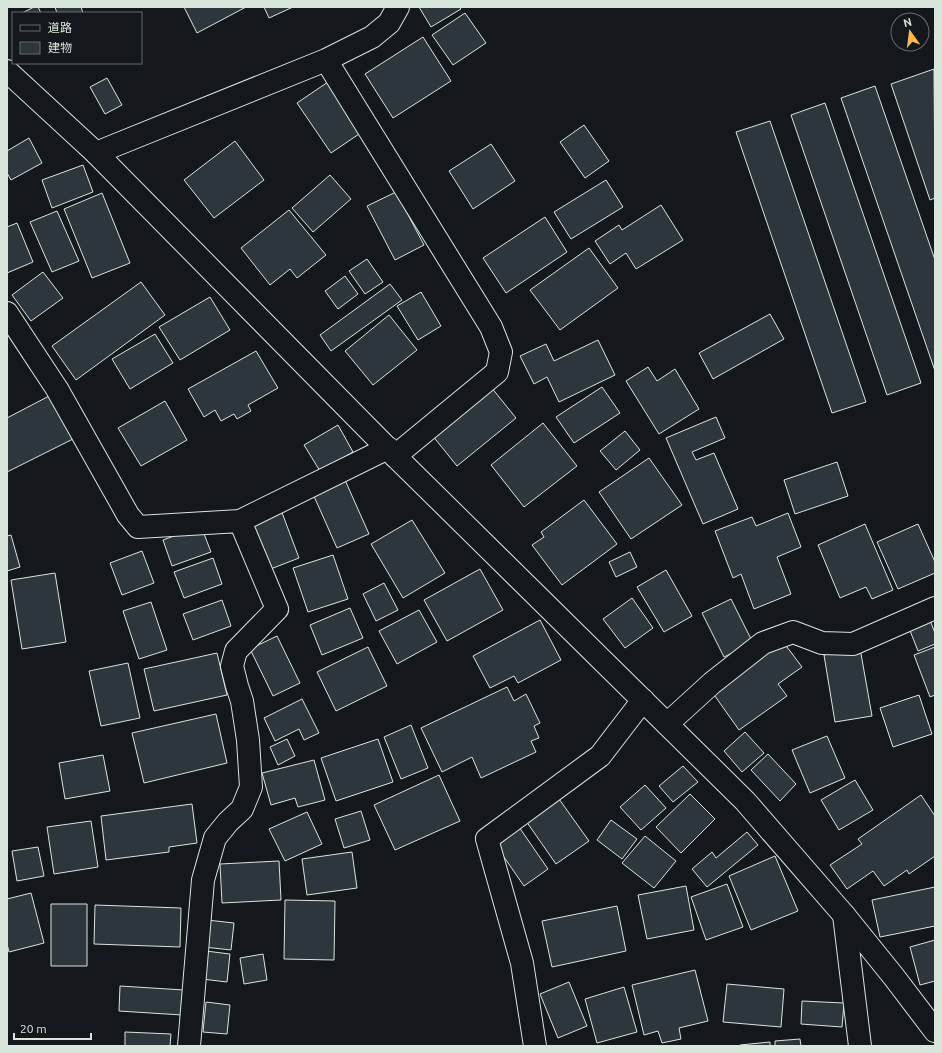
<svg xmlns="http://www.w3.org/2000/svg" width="942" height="1053" font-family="Ubuntu,'Noto Sans JP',sans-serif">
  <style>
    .building { fill: #2c363c; stroke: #d8e6dc }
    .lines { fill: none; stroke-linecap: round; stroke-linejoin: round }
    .minor-casing { stroke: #d8e6dc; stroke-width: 24 }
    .tertiary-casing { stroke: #d8e6dc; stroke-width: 24 }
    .minor { stroke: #14181c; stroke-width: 22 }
    .tertiary { stroke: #14181c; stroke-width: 22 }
  </style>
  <rect width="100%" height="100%" fill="#14181c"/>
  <path class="building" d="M34,7H38L41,13H22Z
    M55,7H81L83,13H57Z
    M184,7H246L197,33Z
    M264,7H293L269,18Z
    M419,7H459L461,9L431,27Z
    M465,13L486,43L453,65L432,35Z
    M423,37L451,81L393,118L365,74Z
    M934,69L935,198L930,200L891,84Z
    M107,78L122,105L105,114L90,87Z
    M328,82L362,132L331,153L297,103Z
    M875,86L935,260V371L841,98Z
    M825,103L921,383L887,395L791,115Z
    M770,121L866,402L832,413L736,132Z
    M584,125L609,161L585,178L560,142Z
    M29,138L42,163L11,180L7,173V151Z
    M235,141L264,180L214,218L184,180Z
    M491,144L515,181L473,209L449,171Z
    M83,165L93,192L52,208L42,180Z
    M330,175L351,199L313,232L292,208Z
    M606,180L623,207L571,239L554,212Z
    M396,192L424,245L395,260L367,206Z
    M102,193L130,263L92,278L64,209Z
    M661,205L683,240L636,269L626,253L610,264L595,241L619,225L622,230Z
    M289,210L326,255L297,278L290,269L270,285L241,248Z
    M57,211L79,261L52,272L30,222Z
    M545,217L567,252L506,293L483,258Z
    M17,223L33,262L7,273V227Z
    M589,248L618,288L560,330L530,290Z
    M367,259L383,282L365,294L349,271Z
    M43,272L63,298L31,321L12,295Z
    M345,276L358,294L338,309L325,291Z
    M141,282L165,315L76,380L52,346Z
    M390,284L402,300L331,351L320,335Z
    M421,292L441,326L418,340L397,306Z
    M210,297L230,330L180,360L159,327Z
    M770,314L784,339L713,379L699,353Z
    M389,315L417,350L373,385L345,351Z
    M155,334L173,363L130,389L112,359Z
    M598,340L615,375L559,402L547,377L534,384L520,356L546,344L554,361Z
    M256,351L278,388L248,405L251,411L237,419L234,414L221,421L215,410L204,417L188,389Z
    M648,367L657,381L675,369L699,409L659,434L626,381Z
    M491,387L516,418L457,466L432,435Z
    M602,387L620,413L574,443L556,417Z
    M51,395L73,439L7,472V418Z
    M165,401L187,440L141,466L118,428Z
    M716,417L725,438L692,452L696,460L714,453L738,509L703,524L666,438Z
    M543,423L577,466L524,507L491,465Z
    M338,425L353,452L320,471L304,445Z
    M625,431L640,450L616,470L600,451Z
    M649,458L682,505L631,539L599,492Z
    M837,462L848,496L795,514L784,480Z
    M345,480L369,534L337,548L313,494Z
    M584,500L617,544L562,585L532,545L544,537L541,532Z
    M281,510L299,558L268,570L250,522Z
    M788,513L801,547L777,557L791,594L754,609L741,574L733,578L715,531L752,517L756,526Z
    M412,520L445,573L403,598L371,544Z
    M865,524L893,590L872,599L866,587L840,598L818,545Z
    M918,524L935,562V573L898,589L877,542Z
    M201,526L211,552L172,566L163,540Z
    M11,535L20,567L7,571V536Z
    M142,551L154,583L122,595L110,563Z
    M630,552L637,567L616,577L609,562Z
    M333,555L348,599L308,612L293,568Z
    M213,558L222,584L184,598L174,572Z
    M480,569L503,610L447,641L424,600Z
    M666,570L692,616L664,632L637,587Z
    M55,573L66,642L22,649L11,580Z
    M384,583L398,610L376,621L363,594Z
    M632,598L653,628L625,648L603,619Z
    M731,599L753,643L724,657L702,613Z
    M222,600L231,626L193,640L183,614Z
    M151,602L167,650L139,659L123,611Z
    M350,608L363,638L322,655L310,625Z
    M419,610L437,642L397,664L379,631Z
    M928,615L935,633V644L918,651L907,623Z
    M540,620L561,660L518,683L514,676L490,688L473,656Z
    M277,636L300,683L273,696L250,649Z
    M781,639L802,667L778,684L787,696L739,730L710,689Z
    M368,647L387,686L336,711L317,672Z
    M935,647V695L930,697L914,655Z
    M860,648L872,716L835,722L824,655Z
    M217,653L227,695L154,711L144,669Z
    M128,663L140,718L101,726L89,671Z
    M507,687L514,701L526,694L540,723L534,726L539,738L531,741L536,752L481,778L472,757L442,772L421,728Z
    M919,695L932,734L893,747L880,708Z
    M302,699L319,733L304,740L299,729L275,741L264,718Z
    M216,714L227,763L144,783L132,733Z
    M411,725L428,768L401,779L384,737Z
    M745,732L764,753L742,772L724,751Z
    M827,736L845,778L810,793L792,750Z
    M287,739L295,756L278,765L270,747Z
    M378,739L393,782L336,801L321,758Z
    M768,754L796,784L780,801L751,770Z
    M103,755L110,791L65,799L59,763Z
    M314,760L325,800L298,807L295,798L271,805L262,773Z
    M683,766L698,782L673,802L659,786Z
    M439,775L460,821L395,850L374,805Z
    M855,780L873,810L839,830L821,800Z
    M645,785L666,808L641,830L620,807Z
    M690,794L715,819L681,853L656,827Z
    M921,795L935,816V840L934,841L935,842V856L909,874L907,870L884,886L873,871L847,889L830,865L862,844L858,839Z
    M559,799L589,841L556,864L526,821Z
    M192,804L197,843L169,847V852L106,860L101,816Z
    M361,811L370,840L344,848L335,819Z
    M307,812L322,844L285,861L269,829Z
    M611,820L637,839L622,859L597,840Z
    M91,821L98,867L54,874L47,827Z
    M519,827L548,869L524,886L495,844Z
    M747,832L758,845L707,887L692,869L712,852L716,858Z
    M645,836L676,861L654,888L622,863Z
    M38,847L44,876L17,881L12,851Z
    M352,852L357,888L307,895L302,859Z
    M775,856L798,911L751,930L729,876Z
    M279,861L281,900L222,903L220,864Z
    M727,884L743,927L706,940L691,897Z
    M686,886L694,930L647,939L638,895Z
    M935,887V926L880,937L872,900Z
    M31,893L44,943L9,952L7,944V899Z
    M285,900L335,901L334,960L284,959Z
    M51,904H87V966H51Z
    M95,905L181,908L180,947L94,944Z
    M617,906L626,951L552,967L542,921Z
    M207,920L234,923L231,950L204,947Z
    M935,940V981L920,985L910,947Z
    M206,951L230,954L227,982L202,979Z
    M263,954L267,980L244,984L240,958Z
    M695,970L708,1021L679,1028L681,1039L662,1043L658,1031L644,1035L632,985Z
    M569,982L587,1026L558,1038L540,994Z
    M727,984L784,989L781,1027L723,1022Z
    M120,986L184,990L182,1015L119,1011Z
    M624,987L637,1032L597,1043L585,999Z
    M802,1001L844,1003L842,1027L801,1024Z
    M206,1002L230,1005L227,1034L203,1032Z
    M125,1032L171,1034L170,1046H125Z
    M800,1039L801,1046H775V1041Z
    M770,1042V1046H740V1045Z"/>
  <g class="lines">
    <defs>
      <path id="minor" d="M326,60L491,327L501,352L497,372L395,456
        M96,153L326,60L372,37L389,23L398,7
        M7,313L57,389L128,515L138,527L240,521L388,448
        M667,724L712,683L763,643L793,632L822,643L853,644L935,608
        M844,915L860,1046
        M189,1046L203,880L215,838L228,822L242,809L251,787L248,740L242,701L237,686L232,666L236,651L277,609L240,521
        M535,1046L522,963L487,839L600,756L643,700"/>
      <path id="tertiary" d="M7,71L96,153L395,456L745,801L844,915L894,977L935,1031"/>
    </defs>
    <use href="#minor" class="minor-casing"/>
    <use href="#tertiary" class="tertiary-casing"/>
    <use href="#minor" class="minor"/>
    <use href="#tertiary" class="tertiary"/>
  </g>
  <rect width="942" height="1053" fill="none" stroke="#d8e6dc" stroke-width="16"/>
  <rect x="12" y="12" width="130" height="52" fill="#14181c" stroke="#626a69"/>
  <rect x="20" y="25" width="20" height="6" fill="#14181c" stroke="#626a69"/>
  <text x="48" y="32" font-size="12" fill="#d8e6dc">道路</text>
  <rect x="20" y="42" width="20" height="12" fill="#2c363c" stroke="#626a69"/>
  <text x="48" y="52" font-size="12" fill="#d8e6dc">建物</text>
  <g transform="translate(910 32) rotate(346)"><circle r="19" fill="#14181c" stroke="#626a69"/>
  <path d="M0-3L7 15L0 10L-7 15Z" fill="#ffb74d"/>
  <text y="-6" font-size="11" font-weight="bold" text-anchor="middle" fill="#d8e6dc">N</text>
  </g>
  <path d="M14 1033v6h77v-6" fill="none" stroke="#d8e6dc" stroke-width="2"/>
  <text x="20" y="1033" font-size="12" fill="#d8e6dc" stroke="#14181c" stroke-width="3" paint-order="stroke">20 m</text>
</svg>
